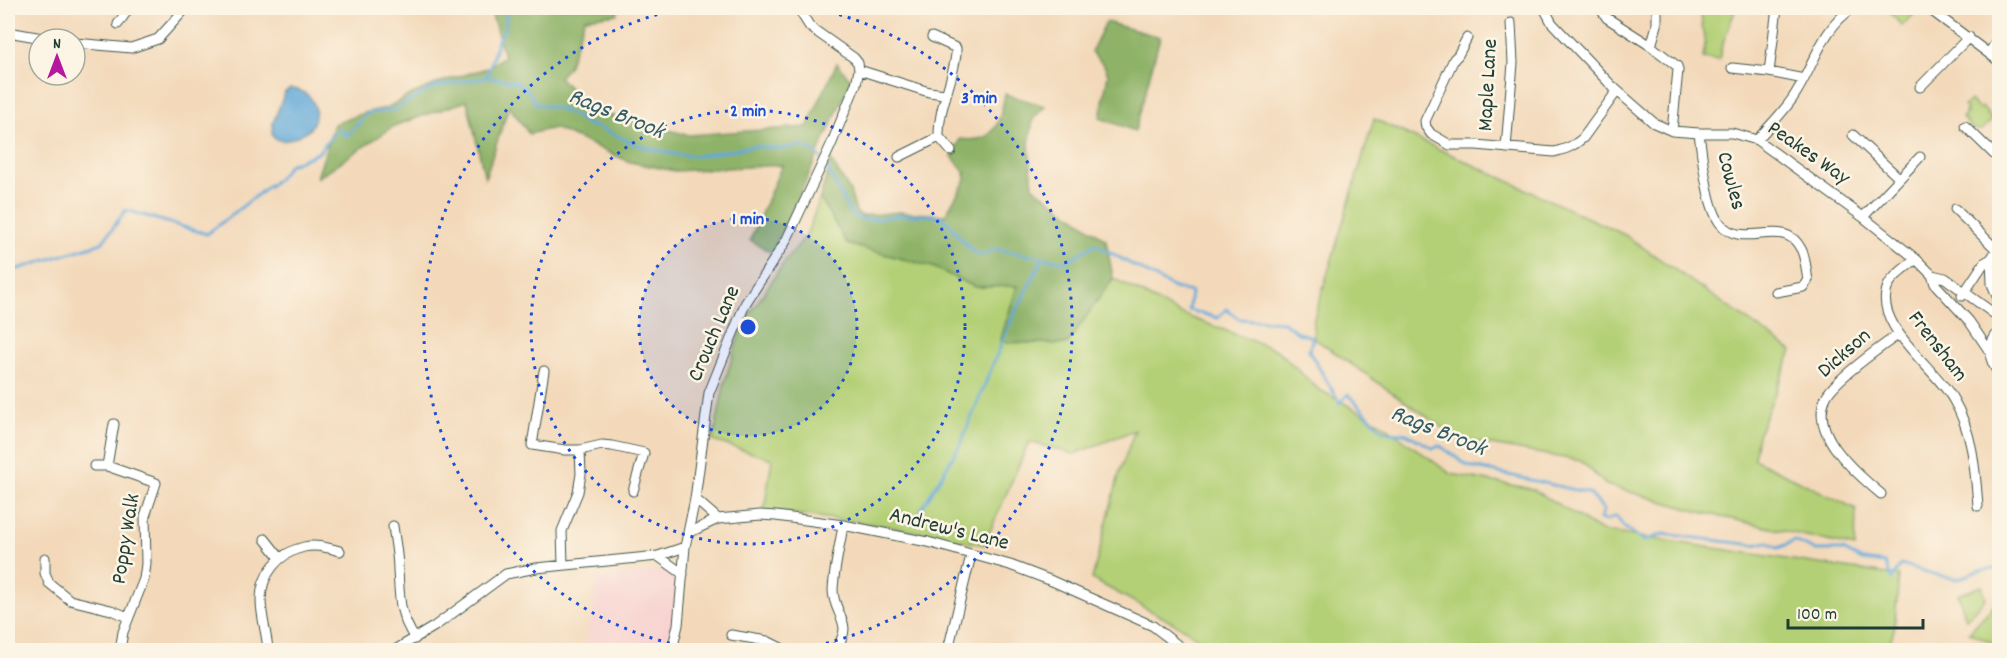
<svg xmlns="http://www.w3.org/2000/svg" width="2007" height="658" font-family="Dekko,sans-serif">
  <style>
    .built { fill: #f7d0cf }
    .green { fill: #b3d076; stroke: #698655; stroke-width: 1.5 }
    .forest { fill: #8eb267; stroke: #56784e; stroke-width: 1.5 }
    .water { fill: #62a9d9; stroke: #407386; stroke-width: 1.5 }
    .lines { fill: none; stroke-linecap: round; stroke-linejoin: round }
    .stream { stroke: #62a9d9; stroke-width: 3 }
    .minor-casing { stroke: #3f5448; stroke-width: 11 }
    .minor { stroke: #fff; stroke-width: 9 }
    .ring { fill: none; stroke: #1d4ed8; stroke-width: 3; stroke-dasharray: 3 6 }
    .labels { text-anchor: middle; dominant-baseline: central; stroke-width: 5; stroke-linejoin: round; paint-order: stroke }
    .street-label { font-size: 22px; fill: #1f3d34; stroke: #fcf5e5 }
    .water-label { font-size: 24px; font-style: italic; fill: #335d66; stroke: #fcf5e5 }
    .centre { fill: #1d4ed8; stroke: #fcf5e5; stroke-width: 3 }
    .ring-label { font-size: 18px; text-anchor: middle; font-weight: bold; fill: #1d4ed8; stroke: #fcf5e5; stroke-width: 5; stroke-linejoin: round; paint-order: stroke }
  </style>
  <rect width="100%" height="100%" fill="#fcf5e5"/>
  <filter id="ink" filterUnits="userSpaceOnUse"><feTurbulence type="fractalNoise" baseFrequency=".0167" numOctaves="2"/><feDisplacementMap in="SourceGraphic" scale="12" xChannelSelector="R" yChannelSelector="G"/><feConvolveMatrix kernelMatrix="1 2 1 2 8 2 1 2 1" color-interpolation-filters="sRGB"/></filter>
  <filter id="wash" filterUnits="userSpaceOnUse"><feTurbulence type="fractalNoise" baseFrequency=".008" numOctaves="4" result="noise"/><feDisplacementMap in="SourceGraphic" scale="24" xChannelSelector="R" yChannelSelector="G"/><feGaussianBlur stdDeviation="1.35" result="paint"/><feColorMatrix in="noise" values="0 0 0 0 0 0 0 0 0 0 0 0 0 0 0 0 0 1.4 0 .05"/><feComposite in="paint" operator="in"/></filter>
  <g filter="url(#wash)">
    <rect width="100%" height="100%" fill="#f3d9ba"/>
    <path class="built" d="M667,569L677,580L672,634L667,650H584L597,581L607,576Z"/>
    <path class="green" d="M1700,8H1736L1721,48L1719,60L1703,58L1705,46Z
      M1886,8H1913L1918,10L1902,26Z
      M1970,100L1979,109L1982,107L1992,120L1982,130L1973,129L1962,118L1967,113L1965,112L1967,109L1964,106Z
      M1374,119L1625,235L1792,351L1758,435L1754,459L1856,509L1855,547L1696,511L1606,485L1581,461L1459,439L1314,338L1313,322Z
      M820,198L847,244L933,267L975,287L1017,286L1001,342L1067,344L1113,278L1179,313L1277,350L1318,389L1382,424L1451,474L1533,489L1601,531L1899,576L1894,630L1887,650H1210L1188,631L1092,579L1120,471L1135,430L1074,454L1029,442L984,545L887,526L764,510L772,459L713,441L725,381L742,326L786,260L806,236Z
      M1982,586L1986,598L1966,619L1958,594Z
      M1999,600V646L1969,632Z"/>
    <path class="forest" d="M490,8H619L617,14L585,18L568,67L559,77L590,110L688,135L807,127L837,63L851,80L795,205L772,253L750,240L782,165L675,171L630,162L554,128L529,134L509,106L485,178L467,101L396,125L317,178L334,124L367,112L387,108L412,94L441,82L487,68L504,56Z
      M1106,22L1160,37L1135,131L1100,118L1108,75L1104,65L1091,52Z
      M1005,94L1045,106L1033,119L1029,144L1033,187L1106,240L1113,278L1067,344L1000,342L1017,286L975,287L933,267L847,244L820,198L831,160L850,191L856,212L862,216L899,212L945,215L966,180L965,173L952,156L960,139C996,144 999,124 1005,94Z"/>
    <path class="water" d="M290,89C313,89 323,112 309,130C298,135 286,145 274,138L272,134L273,123L285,92Z"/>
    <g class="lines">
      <path class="stream" d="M487,77L498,40L505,28L506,15L510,8
        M825,164L850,213C864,226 887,216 904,215C914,215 926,215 937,216C951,219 962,247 980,256L995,249L1066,262L1095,244L1174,288L1191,292L1189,310L1218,318L1226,309L1239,319L1284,322L1298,333L1313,337L1309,351L1340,403L1348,394L1383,431L1407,434L1433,448L1440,446L1468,466L1589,493L1604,510L1600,519L1606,521L1616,516L1624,527L1644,541L1663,534L1754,545L1767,542L1778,548L1795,541L1814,550H1843L1862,560L1885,563L1892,579L1901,564L1933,574L1957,579L1978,571L2000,568
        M8,272L102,243L126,210L207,234L279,178L289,165L318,153L333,134L341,128L346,137L368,113L393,110L435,87L487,77L516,82L528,91L536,104L557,108L577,117L586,124L600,128L637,145L672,154L696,156L755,146L782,149L800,146L813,151L822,159
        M913,523L960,445L1010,323L1043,258"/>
    </g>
  </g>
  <g filter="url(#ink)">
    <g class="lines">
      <defs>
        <path id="minor" d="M738,8H765
          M1544,8L1552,23L1613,87L1654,123L1672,131L1699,133H1732L1757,140L1863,217L1916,259L1932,275L1945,278L2000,318
          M1600,8L1607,18L1651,46
          M1657,8V25L1651,46L1677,66L1678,70L1672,131
          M1777,8L1769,72L1804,79
          M1928,8L2000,62
          M118,24L129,8
          M8,32L48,39
          M1467,38L1458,55L1454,59L1425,121L1426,127L1431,134L1450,145H1476L1554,152C1566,149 1574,146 1583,138L1617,91
          M75,43L131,48L158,39L186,8
          M1989,53L1998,39V8
          M1732,68L1769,72
          M859,70L929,92L945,94
          M1920,87L1969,37
          M1965,126L2000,160
          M1699,133C1702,155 1707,206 1720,223C1742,252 1784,214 1801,249C1806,258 1806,271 1808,280L1803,287L1776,292
          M1853,135L1899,178
          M939,137L951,151
          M1757,140C1770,125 1786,110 1796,93C1815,63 1822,28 1853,8
          M1506,148L1513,63L1511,23
          M899,157L939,137C938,107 953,83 956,54V48L932,37
          M1955,209L1997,250
          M1863,217L1920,157
          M1916,259C1908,266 1895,274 1889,284C1869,323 1936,368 1953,399C1973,433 1975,467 1978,506
          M1991,259L1992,284L2000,303
          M1932,275L1935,284L1969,321L1990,352
          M1962,296L1984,263L1991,259L2000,245
          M2000,330C1987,344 1987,360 2000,374
          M544,371L532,445L565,450H580L602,445L612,446L644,453L633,491
          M114,424L107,466L156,483L145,516L146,564L144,579L123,632L120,650
          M94,466H107
          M1881,494C1857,474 1808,433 1826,397C1834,380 1882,346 1899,334
          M695,499L718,519
          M393,526C395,541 398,555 398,570C400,601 398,611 415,639
          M688,533L718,519L760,515L776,516L843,525L928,542L1010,565L1052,581L1153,626L1184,650
          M265,539L280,558
          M658,556L683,574
          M45,558V573L49,583L70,600L111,610L128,617
          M563,565L562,531L578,492L581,474L580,450
          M731,635L767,641L785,650
          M268,650C267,634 261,617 261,600C261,575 278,553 304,547C316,544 328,548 340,551
          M395,650L435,626L506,574L536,568L658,556L685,547
          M672,650L678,625L685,547L695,499L709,393L745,304L786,241L831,145L856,84L859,70L858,63L854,58L810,27L798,8
          M834,650C857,624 833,615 833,590C834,568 840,546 843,525
          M948,650L971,555"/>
      </defs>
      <use href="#minor" class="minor-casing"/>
      <use href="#minor" class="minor"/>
    </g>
  </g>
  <circle cx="748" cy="327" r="109" fill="#1d4ed8" fill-opacity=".12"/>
  <g class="ring">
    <circle cx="748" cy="327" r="109"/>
    <circle cx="748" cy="327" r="217"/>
    <path d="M705 650A326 326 0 0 1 683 8M813 8A326 326 0 0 1 791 650"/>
  </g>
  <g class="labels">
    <g class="street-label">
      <text transform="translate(1489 85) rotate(-87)">Maple Lane</text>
      <text transform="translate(1808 154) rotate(35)">Peakes Way</text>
      <text transform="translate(1730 181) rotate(75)">Cowles</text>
      <text transform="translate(715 334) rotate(-67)">Crouch Lane</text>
      <text transform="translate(1937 347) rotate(52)">Frensham</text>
      <text transform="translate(1845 354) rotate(-41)">Dickson</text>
      <text transform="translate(949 530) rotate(14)">Andrew's Lane</text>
      <text transform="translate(127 539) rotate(-81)">Poppy Walk</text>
    </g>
    <g class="water-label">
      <text transform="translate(616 115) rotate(22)">Rags Brook</text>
      <text transform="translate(1438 432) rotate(22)">Rags Brook</text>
    </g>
  </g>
  <circle cx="748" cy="327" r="9" class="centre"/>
  <g class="ring-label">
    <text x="979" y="103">3 min</text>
    <text x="748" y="116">2 min</text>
    <text x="748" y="224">1 min</text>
  </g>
  <rect width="2007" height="658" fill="none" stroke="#fcf5e5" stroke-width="30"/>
  <g transform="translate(57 57)"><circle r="28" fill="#fcf5e5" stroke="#a4ab9e" stroke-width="1.5"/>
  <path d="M0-4.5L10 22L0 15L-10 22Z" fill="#b5179e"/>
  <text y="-9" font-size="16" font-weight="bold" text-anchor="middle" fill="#1f3d34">N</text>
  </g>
  <path d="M1788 619v9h135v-9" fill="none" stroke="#1f3d34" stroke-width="3"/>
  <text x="1797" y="619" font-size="18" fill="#1f3d34" stroke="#fcf5e5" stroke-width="4.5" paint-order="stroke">100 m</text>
</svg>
